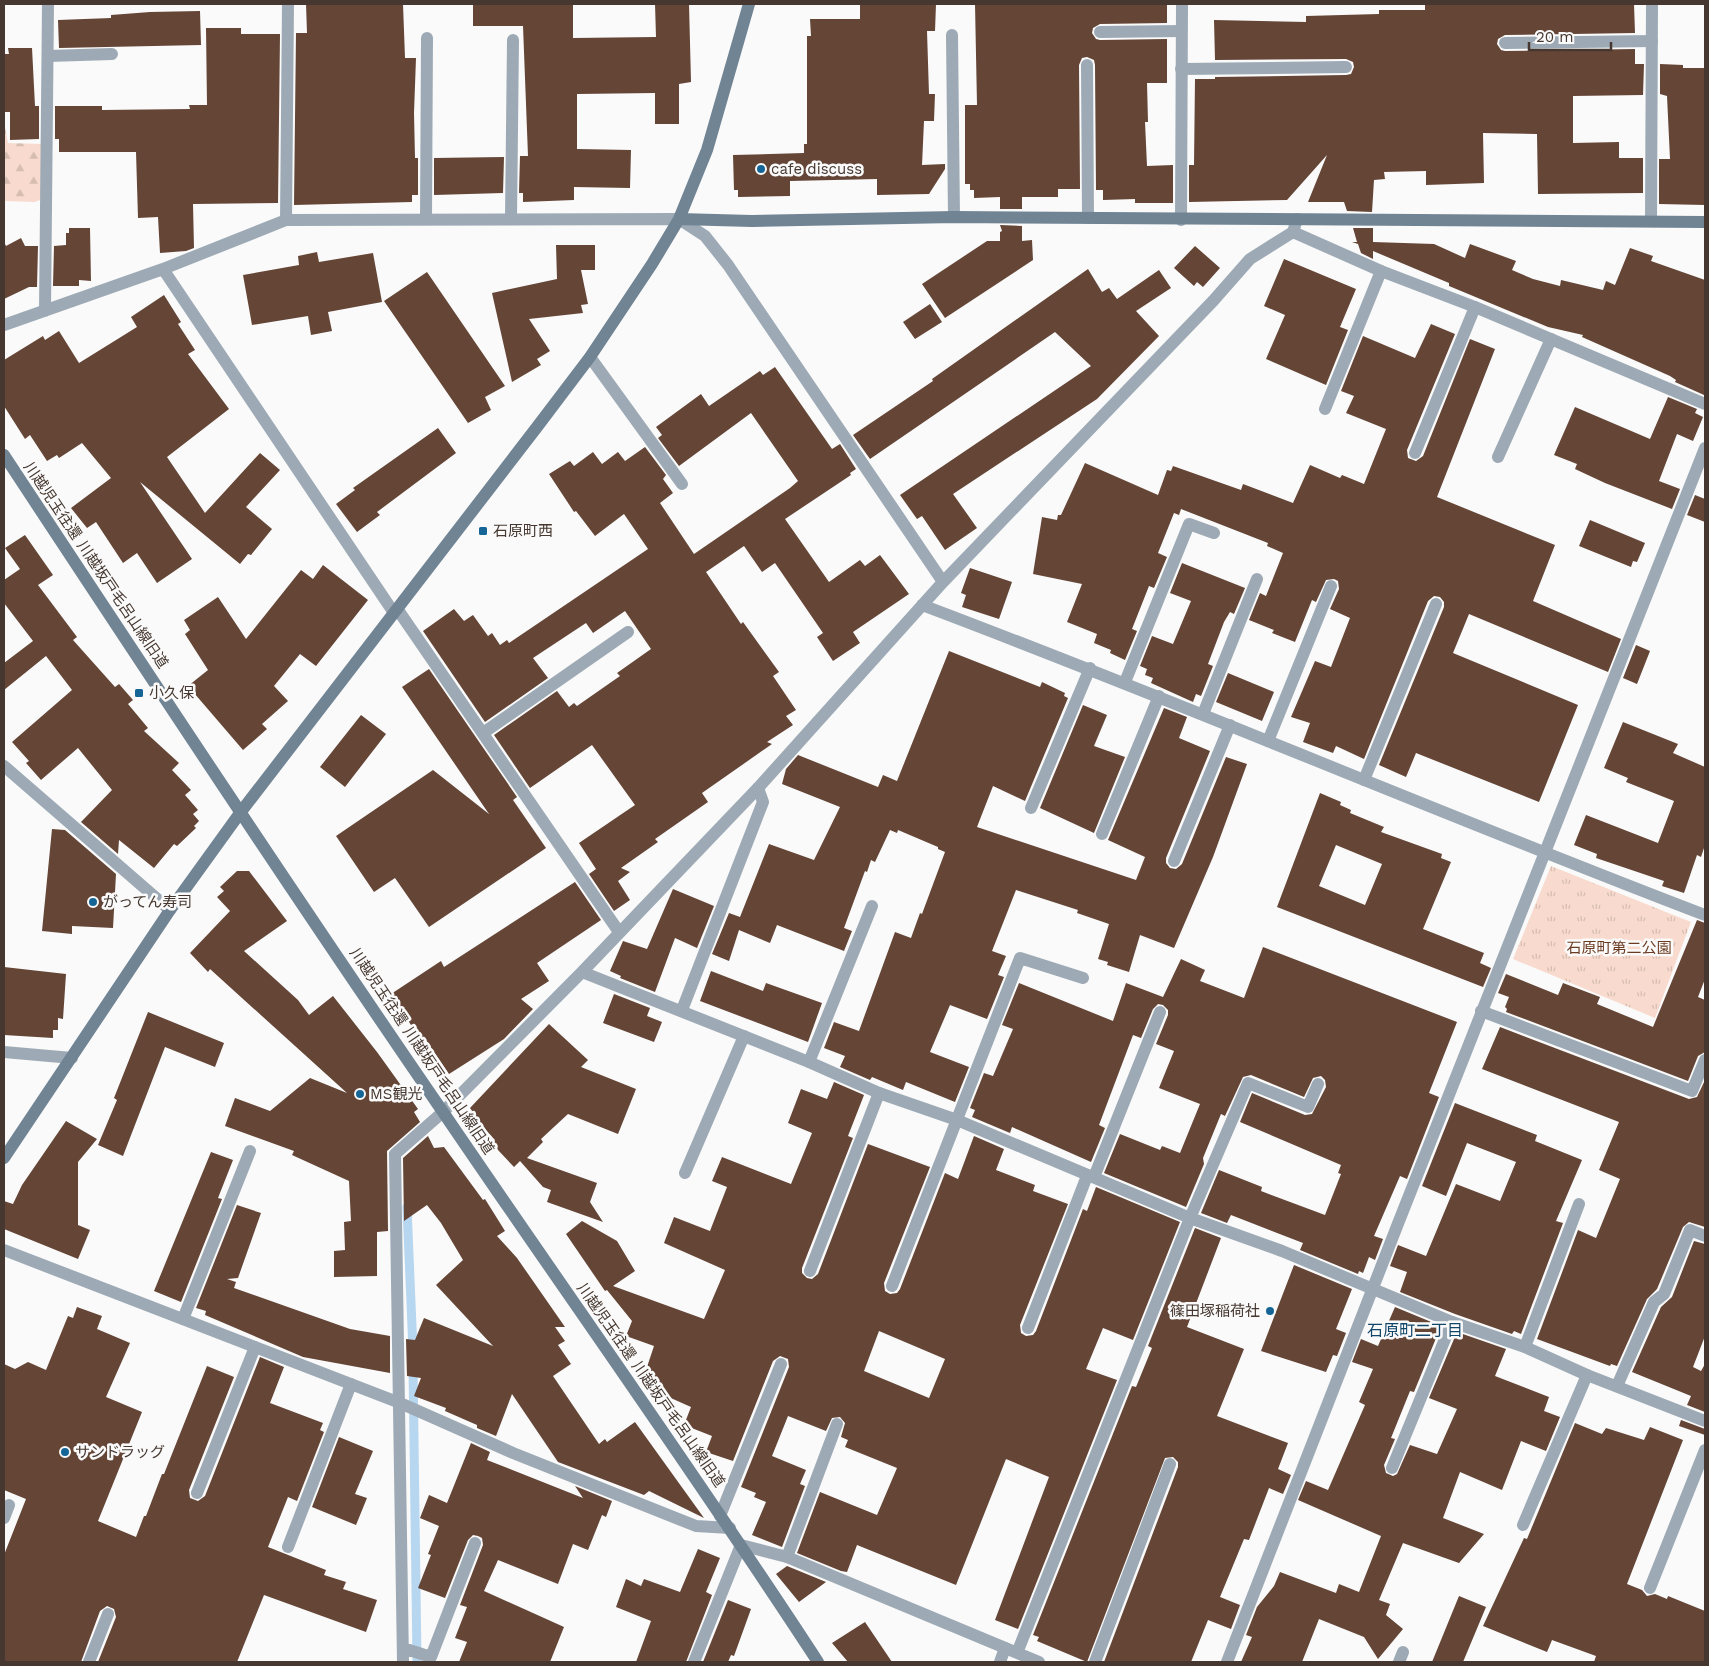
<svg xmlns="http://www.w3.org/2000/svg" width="1709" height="1666" font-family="'Work Sans','Noto Sans JP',sans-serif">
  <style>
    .forest { fill: url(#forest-firs) }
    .park { fill: url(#park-tufts) }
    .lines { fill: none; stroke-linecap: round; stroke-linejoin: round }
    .stream { stroke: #b7d6ef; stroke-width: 9 }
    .building { fill: #644536; fill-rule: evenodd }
    .lane { stroke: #9daab5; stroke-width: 12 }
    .street { stroke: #9daab5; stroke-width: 12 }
    .secondary { stroke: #718494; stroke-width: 12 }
    .poi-dot { fill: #166597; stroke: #fafafa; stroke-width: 2 }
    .labels { text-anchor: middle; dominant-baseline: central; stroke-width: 5; stroke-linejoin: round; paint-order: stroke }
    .poi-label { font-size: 15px; fill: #463830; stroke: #fafafa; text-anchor: start }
    .street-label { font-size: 15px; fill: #463830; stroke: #fafafa }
    .park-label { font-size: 15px; fill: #6c3c22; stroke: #fafafa }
    .neighbourhood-label { font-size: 16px; fill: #13476a; stroke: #fafafa }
  </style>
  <defs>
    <pattern id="forest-firs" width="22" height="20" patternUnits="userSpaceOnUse" patternTransform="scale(1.25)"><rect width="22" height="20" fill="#f8dbce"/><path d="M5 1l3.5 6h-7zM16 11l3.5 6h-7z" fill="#d6bdb1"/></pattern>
    <pattern id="park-tufts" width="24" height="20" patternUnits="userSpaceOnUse" patternTransform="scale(1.25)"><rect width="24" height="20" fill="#f8dbce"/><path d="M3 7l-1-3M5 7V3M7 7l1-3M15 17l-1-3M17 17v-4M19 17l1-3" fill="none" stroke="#d6bdb1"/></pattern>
  </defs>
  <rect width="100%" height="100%" fill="#fafafa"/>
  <path class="forest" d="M4,122L8,143L42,144L44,199L34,202L4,201Z"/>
  <path class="park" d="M1551,866L1691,922L1655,1018L1513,959Z"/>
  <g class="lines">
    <path class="stream" d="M407,1207L413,1351
      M413,1367L417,1662"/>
  </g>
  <path class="building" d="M306,4H403L405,58H416L414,113L415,158H418V195H412V202L294,205L296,33H307Z
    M473,4H573V38L656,37L655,4H689L691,82L679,84V124H655V93L577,94V149L631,150L630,188L574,187V200L523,202V193H519L520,156H528L523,26H473Z
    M860,4H936L935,31H927L929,94H935L934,121H924L922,165L945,164V169L929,194L877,195V179L790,181V196L738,197V190H734L733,155L804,153V144H807V36H811L810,19H860Z
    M975,4H1167V23L1100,24L1093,28L1092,33L1096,39L1100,40L1167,39V83H1147L1148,122H1145L1147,166L1173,165V203H1135V199L1103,200V190H1096L1095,65L1094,60L1087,57L1082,58L1079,65L1080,189H1058V197H1022V209H1000V197L974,198V190H970V184H965V105H977Z
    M1425,4H1634L1635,33L1505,35L1498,39L1497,44L1501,50L1505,51L1635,49V64H1644L1643,95L1573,96V143L1619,142V158H1643V193L1538,194L1537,134L1483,133L1484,183L1426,185V171L1384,172L1385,179L1374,180L1372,212L1347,211L1344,202H1308L1327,155L1287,200L1189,202V165H1194L1195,79H1215V77L1346,75L1351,74L1354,67L1353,62L1346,59L1215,60L1214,20L1306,22V16L1379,14V10H1425Z
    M200,11L201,45L59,48L58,20L111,18V15L150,12Z
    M206,28H241V34H280L278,203L193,204L194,248L186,251L160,253L158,217L138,218L136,152H59V139H55V106H102V110L190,109L189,105H207Z
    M8,48H32L35,106H39V139L10,140V112H4V54H9Z
    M1660,64L1683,65V68H1705V205L1659,204V159H1670L1667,96L1660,94Z
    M504,157L503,193L434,195V158Z
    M1000,225L1022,226V241L1032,240L1033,260L945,318L922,284L987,241H1000V232L1002,231Z
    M69,228H90L91,281L79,280V286H53L54,246L66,245V233H69Z
    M1353,228H1373V242L1434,244L1465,258L1470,244L1516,261L1512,270L1533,279L1560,286L1561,280L1603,290L1606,281L1615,285L1630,248L1653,256L1651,261L1705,280L1704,395L1675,382L1676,380L1670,376L1582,337L1583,335L1548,327L1449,286V283L1373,251V259L1361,253L1358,244L1352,242H1357Z
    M21,238L25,246H38L37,287H29L4,299V242L6,246Z
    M556,245H595V270H581L588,304L581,305L583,313L529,319L550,351L537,359L541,365L512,382L492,293L557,279Z
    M1195,246L1220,268L1203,287L1197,282L1194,286L1174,268Z
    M317,252L319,262L373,253L382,302L328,312L332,331L311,335L308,316L252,325L243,275L299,265L298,256Z
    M1284,259L1356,289L1340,327L1348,330L1326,385L1266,359L1285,315L1264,306Z
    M1088,269L1102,292L1109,288L1117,299L1159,270L1171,288L1136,311L1159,336L1097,399L953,494L977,528L945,550L922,516L917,519L900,495L1091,366L1055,332L870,459L853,435L933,381L932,379Z
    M427,272L505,386L485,397L491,410L468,423L384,301Z
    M164,295L181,322L178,324L195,350L188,354L229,409L167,457L205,513L260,453L280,470L246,507L272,529L251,555L248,554L240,564L140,482L192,559L157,583L137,553L123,563L96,522L87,528L71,508L111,478L82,443L59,458L57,455L47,461L30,435L25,439L4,406V360L43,336L45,340L59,331L79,363L137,327L131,317Z
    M930,304L942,322L915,339L903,322Z
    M1431,324L1455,334L1407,450L1408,458L1416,461L1423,456L1470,339L1495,349L1437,497L1555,545L1533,601L1621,639L1608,672L1469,614L1453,653L1578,705L1539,802L1416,753L1406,777L1379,765L1444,607V602L1440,597L1434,596L1428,601L1364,759L1336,746L1333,753L1303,742L1310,723L1291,717L1315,661L1331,667L1350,618L1330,609L1339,589L1338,581L1334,579L1326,580L1316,602L1312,600L1295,642L1272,633L1274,630L1249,620L1260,593L1266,596L1283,553L1267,546L1268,543L1181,509L1179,515L1174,513L1158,553L1167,557L1154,588L1149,586L1132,629L1137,631L1125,660L1110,653L1111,650L1094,643L1097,634L1067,622L1082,584L1033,574L1042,517L1057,520L1058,515H1061L1085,463L1158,495L1167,470L1171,471L1173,466L1241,490L1243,484L1293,503L1310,465L1340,478L1342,475L1364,484L1386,429L1346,413L1354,396L1341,391L1363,336L1415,358Z
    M775,367L832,449L840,444L856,469L850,473L851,475L785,519L829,582L860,560L865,566L880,555L909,594L853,632L860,643L833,661L817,637L823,633L775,563L762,572L744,546L706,572L741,624L743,622L779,672L773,676L796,710L786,716L793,725L767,742L772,744L702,793L708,802L655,839L658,842L621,868L630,872L618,881L630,900L614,911L589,874L596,869L579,843L635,805L592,745L530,788L494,735L557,691L569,707L574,703L577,706L620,676L617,673L651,649L625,611L593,633L586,623L533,658L548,678L485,722L423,631L454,609L464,621L473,615L488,636L492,633L500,645L507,640L509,643L648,549L624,514L595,536L576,511L574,512L549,474L570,461L574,466L593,452L602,464L618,452L625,461L645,447L666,475L663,479L673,493L660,503L694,554L790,488L798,481L751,413L679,466L658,438L662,435L656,427L701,394L709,406L760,371L763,375Z
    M1668,397L1697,409L1695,413L1703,417L1693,441L1677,434L1659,481L1680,489L1672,509L1605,483L1575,469L1577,464L1554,455L1575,407L1650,439Z
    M438,428L456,453L377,512L380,515L357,532L336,504L355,490L353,488Z
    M1695,495L1705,499V522L1687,515Z
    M1590,520L1645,543L1637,562L1633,561L1631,567L1579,546Z
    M25,535L53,575L38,585L77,637L73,640L115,687L119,684L133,700L128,704L148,728L144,731L179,763L172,770L191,790L185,795L198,810L193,814L199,821L194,826L196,828L177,846L174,844L154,868L119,840L118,854L81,822L112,790L78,748L41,780L26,763L29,761L12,742L72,690L46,656L4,690V663L33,641L4,603V580L20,569L5,548Z
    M1182,563L1245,588L1234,614L1230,612L1224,622L1208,664L1213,666L1201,696L1196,694L1193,702L1151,683L1153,678L1145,675L1147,669L1140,666L1152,636L1173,644L1191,601L1170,593Z
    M323,565L368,600L316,666L300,654L274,686L288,701L262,724L267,729L243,750L188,686L208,670L185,634L190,630L184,620L218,597L246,639L301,570L313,579Z
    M970,568L1012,582L999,619L962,607L966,595L961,593Z
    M1636,645L1650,651L1637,684L1623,678Z
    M949,651L1040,687L1042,682L1065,693L1064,696L1068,698L1025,801L993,786L977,827L1136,880L1145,857L1108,840L1164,708L1187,717L1179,738L1210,751L1166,858V863L1170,868L1176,869L1182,864L1226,757L1247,764L1213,857L1174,948L1140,935L1129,972L1107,965L1108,962L1098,959L1109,924L1077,913L1078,910L1016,890L992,951L1006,956L998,975L1004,977L987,1019L950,1005L930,1052L969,1067L955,1102L906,1082L903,1090L872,1077L870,1080L840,1067L845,1056L824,1048L834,1022L859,1031L895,932L911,938L920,913L922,914L945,852L938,849V847L898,830L897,833L890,830L875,862L871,860L867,872L865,871L844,928L852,931L844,951L777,925L770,943L739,930L729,961L712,954L729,913L740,917L769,844L814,860L840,807L782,784L786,769L798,755L878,787L883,775L897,781Z
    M429,669L517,797L513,800L546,848L429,927L395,878L374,892L336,836L433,770L489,814L402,687Z
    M1228,673L1274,692L1262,721L1216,702Z
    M1083,705L1107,715L1094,746L1125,757L1094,833L1040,808Z
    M361,715L386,734L345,787L320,767Z
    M1623,722L1678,744L1673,753L1705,767V845L1701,857L1697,855L1684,893L1662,886L1664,881L1596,858L1597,854L1574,845L1586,815L1658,843L1674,801L1626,782L1628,778L1604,768Z
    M1320,793L1341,802L1340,805L1351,810L1350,813L1384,827L1381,832L1442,854L1441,858L1451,862L1423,929L1484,953L1480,963L1491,968L1483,987L1277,907ZM1336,845L1382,864L1365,905L1319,886Z
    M52,829L65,830L116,874L113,928L72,926V934L42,931Z
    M237,871H249L287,921L244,951L298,1000L309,1015L333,996L377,1052L418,1109L414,1112L420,1122L387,1151L388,1231L377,1232V1276L334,1277V1251L345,1250L344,1222L351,1221L349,1181L292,1155L294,1151L225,1126L235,1098L270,1111L310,1078L347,1093L210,969L208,972L190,953L230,911L217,897L224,891L220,887Z
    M575,882L601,920L537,963L549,981L521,999L533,1009L504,1039L449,1074L424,1037L420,1039L391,994L441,961L444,967Z
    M673,889L714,906L697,948L675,938L655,992L620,978L621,976L610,971L623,941L647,949Z
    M1697,920L1705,923V979L1698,997L1705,1000V1052L1698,1056L1688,1081L1506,1012L1507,1009L1505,1007L1509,997L1498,993L1506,974L1558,995L1563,983L1600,997L1597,1004L1653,1027Z
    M1263,947L1457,1022L1429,1093L1439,1097L1407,1179L1400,1176L1374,1236L1383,1239L1375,1260L1369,1257L1363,1273L1359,1271L1358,1274L1300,1250L1303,1243L1231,1215L1227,1223L1201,1213L1219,1170L1262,1187L1261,1191L1325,1215L1341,1174L1338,1173L1341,1165L1240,1122L1252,1093L1305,1115L1312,1114L1326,1087L1325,1080L1321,1076L1313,1078L1304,1097L1251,1075L1243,1077L1225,1116L1221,1114L1203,1158L1204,1164L1186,1207L1104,1173L1120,1134L1160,1150L1162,1146L1180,1153L1200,1104L1159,1088L1174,1051L1156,1044L1168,1015V1010L1163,1005L1158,1004L1153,1009L1141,1038L1133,1035L1099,1125L1105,1128L1091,1162L1012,1127L1010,1133L972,1117L975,1110L970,1108L984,1073L993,1076L1013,1029L1002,1025L1019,983L1113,1021L1126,983L1163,997L1181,959L1205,970L1200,981L1244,998Z
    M4,967L66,974L63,1019L58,1018V1030H53V1038L4,1035Z
    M711,971L763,991L766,983L822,1003L808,1042L700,1001Z
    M614,994L650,1008L647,1016L662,1022L654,1042L603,1023Z
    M148,1012L224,1043L215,1067L165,1047L123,1156L98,1145L117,1100L114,1098Z
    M549,1024L588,1060L581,1067L636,1089L618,1134L568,1114L541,1139L543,1142L527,1158L597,1183L590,1202L603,1222L547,1202L551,1190L543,1187L520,1161L514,1167L498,1150L493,1142L495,1140L485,1129L470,1108Z
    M1500,1027L1689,1099L1697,1097L1705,1080V1227L1689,1222L1683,1227L1657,1289L1647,1299L1617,1366L1611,1364L1610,1366L1537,1339L1578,1230L1596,1238L1620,1179L1599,1170L1619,1122L1482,1069Z
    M834,1082L864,1095L848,1136L853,1138L802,1268V1273L807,1278L812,1279L818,1274L868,1144L930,1167L884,1283L885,1291L890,1294L897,1293L900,1289L945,1173L958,1179L974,1136L1004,1149L996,1170L1035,1185L1033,1191L1068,1204L1020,1325L1021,1333L1026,1336L1033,1335L1036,1331L1083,1209L1087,1211L1096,1187L1180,1222L1133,1340L1103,1328L1086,1369L1117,1380L1018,1629L995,1620L1049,1477L1006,1459L956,1585L857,1545L847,1572L841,1571L797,1553L820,1492L877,1515L897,1468L845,1447L848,1440L841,1437L845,1423L840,1417L832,1418L826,1431L788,1416L772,1456L806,1470L800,1484L805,1486L782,1547L752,1535L766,1502L754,1497L756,1493L741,1487L789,1367L788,1359L780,1356L773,1361L733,1461L706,1452L712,1436L684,1425L691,1407L655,1391L660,1382L644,1376L654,1346L626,1336L632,1321L607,1290L605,1291L566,1234L582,1221L617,1241L635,1271L613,1286L704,1319L725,1270L664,1243L674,1217L710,1231L727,1187L712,1181L722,1157L791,1184L812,1133L788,1123L801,1089L827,1099ZM879,1331L945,1359L929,1398L864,1371Z
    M1455,1103L1537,1135L1535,1141L1582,1160L1556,1221L1563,1223L1521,1334L1514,1331L1512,1334L1455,1314L1400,1292L1407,1272L1390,1266L1398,1245L1426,1256L1456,1184L1500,1201L1516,1162L1467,1143L1446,1196L1422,1186Z
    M66,1121L97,1139L78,1162V1225L90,1230L78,1259L4,1229V1201L13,1204L22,1185Z
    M428,1136L434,1148L444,1147L483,1200L485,1199L505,1231L497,1236L517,1258L565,1327H555L565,1341L558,1345L571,1364L553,1376L599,1444L605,1439L607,1442L635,1422L704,1518L649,1491L644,1495L558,1462L512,1394L496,1436L477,1428V1425L445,1411L446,1408L414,1396L421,1378L407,1376L406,1339L415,1340L424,1318L493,1346L436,1285L463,1260L441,1223L427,1205L404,1221L403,1158Z
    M211,1152L233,1160L218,1198L222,1199L181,1302L154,1291Z
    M237,1205L261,1213L238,1278L227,1279L236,1282L234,1288L350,1329L390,1336V1373L303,1357L205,1315L206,1311L196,1308Z
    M1195,1228L1221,1238L1187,1327L1244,1349L1217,1416L1288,1443L1278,1469L1291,1475L1283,1494L1269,1488L1249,1540L1244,1539L1220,1597L1240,1605L1231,1629L1208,1620L1191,1662H1104L1178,1467V1462L1173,1457L1165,1458L1087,1662L1037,1641L1039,1637L1033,1635L1132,1386L1136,1387L1152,1348L1148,1346Z
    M1694,1241L1705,1244V1336L1693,1367L1701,1371L1705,1364V1412L1687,1405L1691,1396L1632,1372L1661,1307L1672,1297Z
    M1294,1265L1352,1289L1336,1329L1346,1333L1337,1356L1333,1355L1326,1372L1261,1351Z
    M77,1307L102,1316L97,1329L130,1343L106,1397L142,1412L98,1521L136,1537L144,1516H146L162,1474H164L207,1366L234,1377L189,1490L190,1498L198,1501L205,1496L260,1357L284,1367L270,1403L323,1423L320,1430L324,1432L297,1501L288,1497L268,1547L326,1570L324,1575L346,1582L343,1589L377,1600L366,1632L264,1595L237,1662H98L116,1617L114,1609L107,1606L100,1611L81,1662H4V1555L26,1499L4,1490V1364L15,1369L28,1362L46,1370L68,1316L73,1318Z
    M1395,1307L1441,1326L1414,1392L1410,1391L1391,1438L1395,1439L1384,1465L1386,1473L1393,1476L1397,1474L1410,1445L1437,1454L1457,1409L1429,1398L1457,1332L1506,1349L1495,1376L1549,1397L1544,1411L1560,1417L1546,1451L1521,1441L1502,1490L1460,1472L1443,1518L1484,1534L1459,1563L1403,1543L1379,1600L1390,1604L1386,1615L1403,1629L1378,1659L1364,1637L1319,1619L1302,1662H1241L1252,1637L1246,1635L1257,1607L1274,1586L1280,1572L1336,1593L1339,1584L1359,1592L1381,1536L1298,1500L1306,1481L1328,1490L1365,1405L1359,1402L1373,1369L1352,1362L1361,1339L1378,1346Z
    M1681,1420L1705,1429V1435L1679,1426Z
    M1575,1423L1602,1434L1606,1428L1644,1440L1650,1427L1683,1440L1627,1584L1642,1590L1647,1596L1655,1594L1667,1599L1668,1596L1705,1611V1662H1594L1596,1656L1552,1640L1547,1652L1483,1626L1524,1538L1527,1539Z
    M339,1437L373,1451L355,1494L367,1498L356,1525L312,1507Z
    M471,1443L490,1452L487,1460L583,1498L575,1486L612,1501L606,1517L602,1515L588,1550L573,1544L558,1584L498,1560L484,1591L564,1627L550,1662H459L467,1642L455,1638L467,1607L460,1605L483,1545L482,1538L478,1536L473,1535L468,1540L445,1598L418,1588L431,1555L428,1554L439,1526L420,1518L429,1495L447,1503Z
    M698,1549L720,1558L706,1592L712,1595L686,1662H636L651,1621L616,1607L626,1579L641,1586L644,1579L680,1592Z
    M787,1566L826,1582L799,1602L776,1574Z
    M1459,1596L1486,1607L1463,1662H1432Z
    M728,1600L751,1609L734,1656L731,1655L728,1662H703Z
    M865,1622L892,1662H848L832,1643Z"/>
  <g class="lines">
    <path class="lane" d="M1100,32L1181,31
      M952,35L954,217
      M1505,43L1652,41
      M48,56L112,54
      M1087,65L1088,218
      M1181,69L1346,67
      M511,218L513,40
      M426,219L427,38
      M590,357L682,484
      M1325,409L1381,271
      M1415,453L1475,307
      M1498,457L1551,339
      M1125,682L1189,524L1214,533
      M1203,714L1257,579
      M483,733L628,632
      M1268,741L1331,586
      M1364,780L1436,604
      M1031,808L1090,668
      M1102,834L1159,696
      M1174,861L1230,725
      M682,1010L763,802L758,788
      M1481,1011L1692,1091L1705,1060
      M4,1052L72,1058
      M809,1062L872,906
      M685,1173L744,1036
      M1094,1177L1160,1012
      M1190,1218L1248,1083L1308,1107L1318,1084
      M810,1271L879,1093
      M892,1286L1020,958L1083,978
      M183,1319L250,1151
      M1028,1328L1087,1176
      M1525,1347L1579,1204
      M1617,1386L1654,1302L1664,1294L1690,1230L1705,1236
      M1392,1468L1452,1322
      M197,1493L255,1347
      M720,1516L781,1364
      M4,1518L9,1505
      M1523,1525L1587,1375
      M288,1547L351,1384
      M787,1557L837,1424
      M1650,1588L1705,1450
      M89,1662L108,1614
      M694,1662L741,1545
      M1000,1662L1005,1648
      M1095,1662L1170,1464
      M1399,1662L1403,1652"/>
    <path class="street" d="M286,220L288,4
      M1181,220L1182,4
      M1651,221L1652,4
      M1293,232L1381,271L1475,307L1705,404
      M163,269L394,613
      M45,311L48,4
      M4,325L163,269L286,220L679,219L705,236L728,265L943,582
      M922,605C1185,704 1443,815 1705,915
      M398,610L619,932
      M4,766L170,910
      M582,972L809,1062L879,1093L957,1120L1190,1218L1282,1251L1452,1322L1525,1347L1587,1375L1705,1421
      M4,1250L400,1403L513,1453L696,1526L730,1528
      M741,1545L787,1557L1039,1662
      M403,1648L431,1657L475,1543
      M1017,1653L1190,1218
      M403,1662L395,1154L443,1112L582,972L758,788L943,582L1213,301L1250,259L1293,232L1297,219
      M1227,1662C1383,1256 1546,853 1705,448"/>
    <path class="secondary" d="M679,219L752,221L954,217L1705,222
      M4,455C149,675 294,895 443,1112C568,1296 697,1476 818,1662
      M4,1158L170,910L240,813L537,427L590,357L652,264L679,219L707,150L749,4"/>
  </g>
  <g class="poi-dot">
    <circle cx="761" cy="169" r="5"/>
    <rect x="478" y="526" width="10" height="10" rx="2.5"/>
    <rect x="134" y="688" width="10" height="10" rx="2.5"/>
    <circle cx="93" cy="902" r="5"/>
    <circle cx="360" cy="1094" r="5"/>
    <circle cx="1270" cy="1311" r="5"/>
    <circle cx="65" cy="1452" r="5"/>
  </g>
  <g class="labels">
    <g class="poi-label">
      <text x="771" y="169">cafe discuss</text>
      <text x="493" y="531">石原町西</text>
      <text x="149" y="693">小久保</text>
      <text x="103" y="902">がってん寿司</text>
      <text x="370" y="1094">MS観光</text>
      <text x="1260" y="1311" text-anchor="end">篠田塚稲荷社</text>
      <text x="75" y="1452">サンドラッグ</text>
    </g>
    <g class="street-label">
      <text transform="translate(96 565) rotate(56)">川越児玉往還 川越坂戸毛呂山線旧道</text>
      <text transform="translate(422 1051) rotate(56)">川越児玉往還 川越坂戸毛呂山線旧道</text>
      <text transform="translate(651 1385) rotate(55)">川越児玉往還 川越坂戸毛呂山線旧道</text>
    </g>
    <g class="park-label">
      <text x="1619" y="948">石原町第二公園</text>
    </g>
    <g class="neighbourhood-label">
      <text x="1415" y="1330">石原町二丁目</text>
    </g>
  </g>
  <rect width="1709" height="1666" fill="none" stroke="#463830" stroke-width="10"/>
  <path d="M1529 42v8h82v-8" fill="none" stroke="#463830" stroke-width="2.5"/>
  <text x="1536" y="42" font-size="15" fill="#463830" stroke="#fafafa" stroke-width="4" paint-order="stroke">20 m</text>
</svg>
